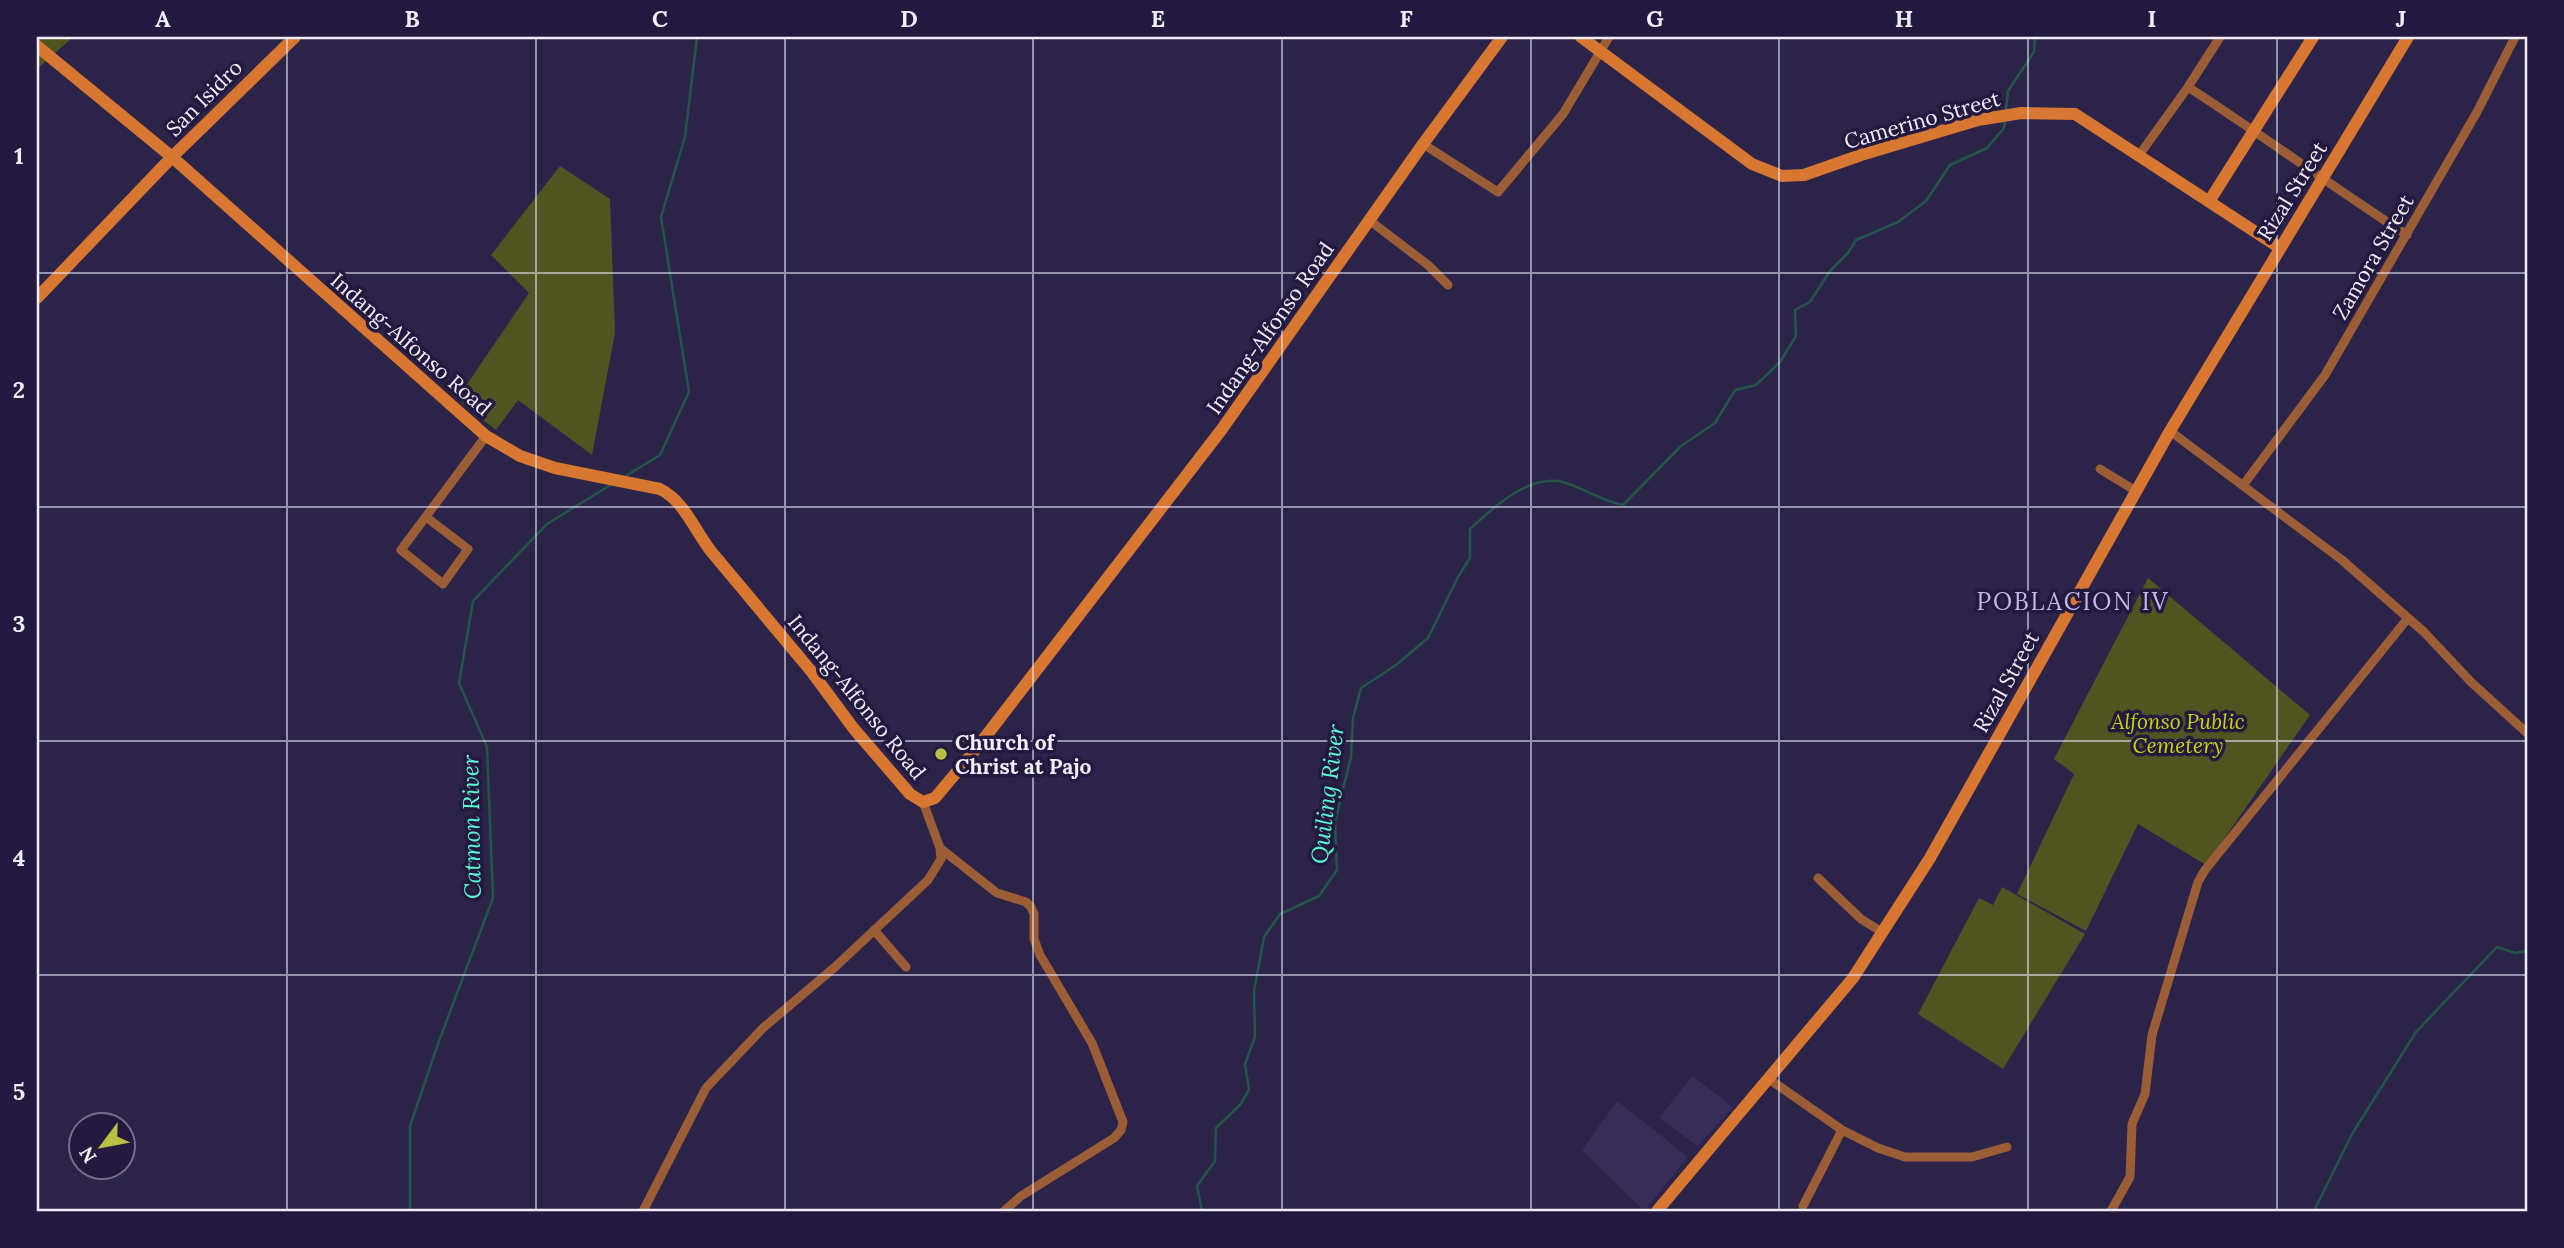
<svg xmlns="http://www.w3.org/2000/svg" width="2564" height="1248" font-family="Lora,serif">
  <style>
    .built { fill: #372d58 }
    .green { fill: #505420 }
    .lines { fill: none; stroke-linecap: round; stroke-linejoin: round }
    .stream { stroke: #225748; stroke-width: 2.5 }
    .street { stroke: #9a5d35; stroke-width: 9 }
    .secondary { stroke: #d87731; stroke-width: 12 }
    .grid { fill: none; stroke: #f1effe; stroke-width: 2; stroke-opacity: 0.55 }
    .poi-dot { fill: #b9c046; stroke: #23193e; stroke-width: 2.5 }
    .labels { text-anchor: middle; dominant-baseline: central; stroke-width: 7; stroke-linejoin: round; paint-order: stroke }
    .street-label { font-size: 21px; fill: #f1effe; stroke: #23193e }
    .park-label { font-size: 21px; font-style: italic; fill: #cad307; stroke: #23193e }
    .poi-label { font-size: 21px; font-weight: bold; fill: #f1effe; stroke: #23193e; text-anchor: start }
    .water-label { font-size: 23px; font-style: italic; fill: #5afdd3; stroke: #23193e }
    .quarter-label { font-size: 24px; letter-spacing: 2px; fill: #c1b9e8; stroke: #23193e }
    .neatline { fill: none; stroke: #f1effe; stroke-width: 2.5 }
    .grid-label { font-size: 23px; text-anchor: middle; font-weight: bold; fill: #f1effe }
  </style>
  <rect width="100%" height="100%" fill="#2c2349"/>
  <path class="built" d="M1692,1076L1733,1107L1698,1146L1659,1118Z
    M1617,1101L1688,1157L1644,1211L1582,1150Z"/>
  <path class="green" d="M37,37H73L37,69Z
    M560,166L610,199L615,333L592,455L518,400L496,430L457,399L529,293L491,255Z
    M2148,578L2310,715L2206,865L2138,824L2086,931L2017,894L2074,774L2054,759Z
    M2002,887L2085,934L2003,1069L1918,1014L1979,898L1993,905Z"/>
  <g class="lines">
    <path class="stream" d="M2006,110L2008,91L2034,52L2035,37
      M624,477L660,455L689,392L661,217L685,137L697,37
      M410,1211V1126L439,1041L493,898L487,747L459,683L473,601L547,524L612,484
      M1202,1211L1197,1186L1215,1161L1216,1128L1240,1105L1249,1090L1245,1064L1255,1037L1254,991L1264,937L1280,914L1319,896L1337,870L1335,822L1351,757L1353,718L1361,688L1396,665L1428,638L1458,577L1470,558V529C1493,508 1528,474 1563,482C1583,488 1602,501 1623,505L1681,446L1715,423L1735,390L1756,385L1780,362L1796,336L1795,310L1810,302L1830,271L1848,253L1856,240L1898,222L1926,201L1950,165L1987,148L2004,128L2005,120
      M2314,1211L2352,1134L2416,1032L2497,947L2515,953L2527,951"/>
    <path class="street" d="M2188,87C2262,135 2333,187 2407,235
      M1423,144L1498,192L1563,114L1609,37
      M2140,154L2188,87L2220,37
      M1369,220L1428,265L1448,285
      M2170,431L2342,560L2424,632L2471,682L2527,733
      M2100,469L2136,491
      M2244,484L2325,375L2477,112L2515,37
      M426,517L468,549L443,584L401,550L486,436
      M940,848L997,893L1026,902L1031,907L1034,914V939L1040,955L1092,1043L1123,1122L1121,1130L1114,1138L1021,1196L1004,1211
      M1818,878L1861,919L1882,932
      M874,930L906,967
      M1769,1079L1842,1130L1878,1148L1905,1157H1972L2007,1147
      M1803,1206L1842,1130
      M643,1211L706,1088L763,1028L835,967L928,880L941,859L940,848L923,802
      M2111,1211L2130,1177L2132,1124L2145,1094L2152,1035L2198,882L2205,870L2408,618"/>
    <path class="secondary" d="M1581,37L1752,164L1782,176L1804,175L1861,155L1978,120L2021,113L2075,114L2280,248
      M37,46L172,157L486,436L520,456L555,468L660,489C684,501 694,529 710,550L811,671L854,729L910,794L923,802L935,798L976,749L1222,429L1423,144L1502,37
      M2210,200L2313,37
      M37,298L172,157L295,37
      M1657,1211L1853,978L1930,858L2170,431L2408,37"/>
  </g>
  <path class="grid" d="M287,37V1211M536,37V1211M785,37V1211M1033,37V1211M1282,37V1211M1531,37V1211M1779,37V1211M2028,37V1211M2277,37V1211M37,273H2527M37,507H2527M37,741H2527M37,975H2527"/>
  <circle class="poi-dot" cx="941" cy="754" r="7"/>
  <g class="labels">
    <g class="street-label">
      <text transform="translate(204 98) rotate(-45)">San Isidro</text>
      <text transform="translate(1922 120) rotate(-16)">Camerino Street</text>
      <text transform="translate(2292 191) rotate(-58)">Rizal Street</text>
      <text transform="translate(2373 257) rotate(-60)">Zamora Street</text>
      <text transform="translate(1270 328) rotate(-55)">Indang-Alfonso Road</text>
      <text transform="translate(411 344) rotate(41)">Indang-Alfonso Road</text>
      <text transform="translate(2006 682) rotate(-61)">Rizal Street</text>
      <text transform="translate(857 697) rotate(51)">Indang-Alfonso Road</text>
    </g>
    <g class="park-label">
      <text x="2178" y="721">Alfonso Public<tspan x="2178" dy="24">Cemetery</tspan></text>
    </g>
    <g class="poi-label">
      <text x="955" y="742">Church of<tspan x="955" dy="24">Christ at Pajo</tspan></text>
    </g>
    <g class="water-label">
      <text transform="translate(1327 794) rotate(-83)">Quiling River</text>
      <text transform="translate(471 827) rotate(-91)">Catmon River</text>
    </g>
    <g class="quarter-label">
      <text x="2073" y="601">POBLACION IV</text>
    </g>
  </g>
  <rect width="2564" height="1248" fill="none" stroke="#23193e" stroke-width="77"/>
  <g transform="translate(102 1146) rotate(238)"><circle r="33" fill="#23193e" stroke="#756f8b" stroke-width="2"/>
  <path d="M0-5L12 26L0 18L-12 26Z" fill="#b9c046"/>
  <text y="-10" font-size="19" font-weight="bold" text-anchor="middle" fill="#f1effe">N</text>
  </g>
  <rect x="38" y="38" width="2488" height="1172" class="neatline"/>
  <g class="grid-label">
    <text x="163" y="27">A</text>
    <text x="412" y="27">B</text>
    <text x="660" y="27">C</text>
    <text x="909" y="27">D</text>
    <text x="1158" y="27">E</text>
    <text x="1406" y="27">F</text>
    <text x="1655" y="27">G</text>
    <text x="1904" y="27">H</text>
    <text x="2152" y="27">I</text>
    <text x="2401" y="27">J</text>
    <text x="19" y="164">1</text>
    <text x="19" y="398">2</text>
    <text x="19" y="632">3</text>
    <text x="19" y="866">4</text>
    <text x="19" y="1100">5</text>
  </g>
</svg>
